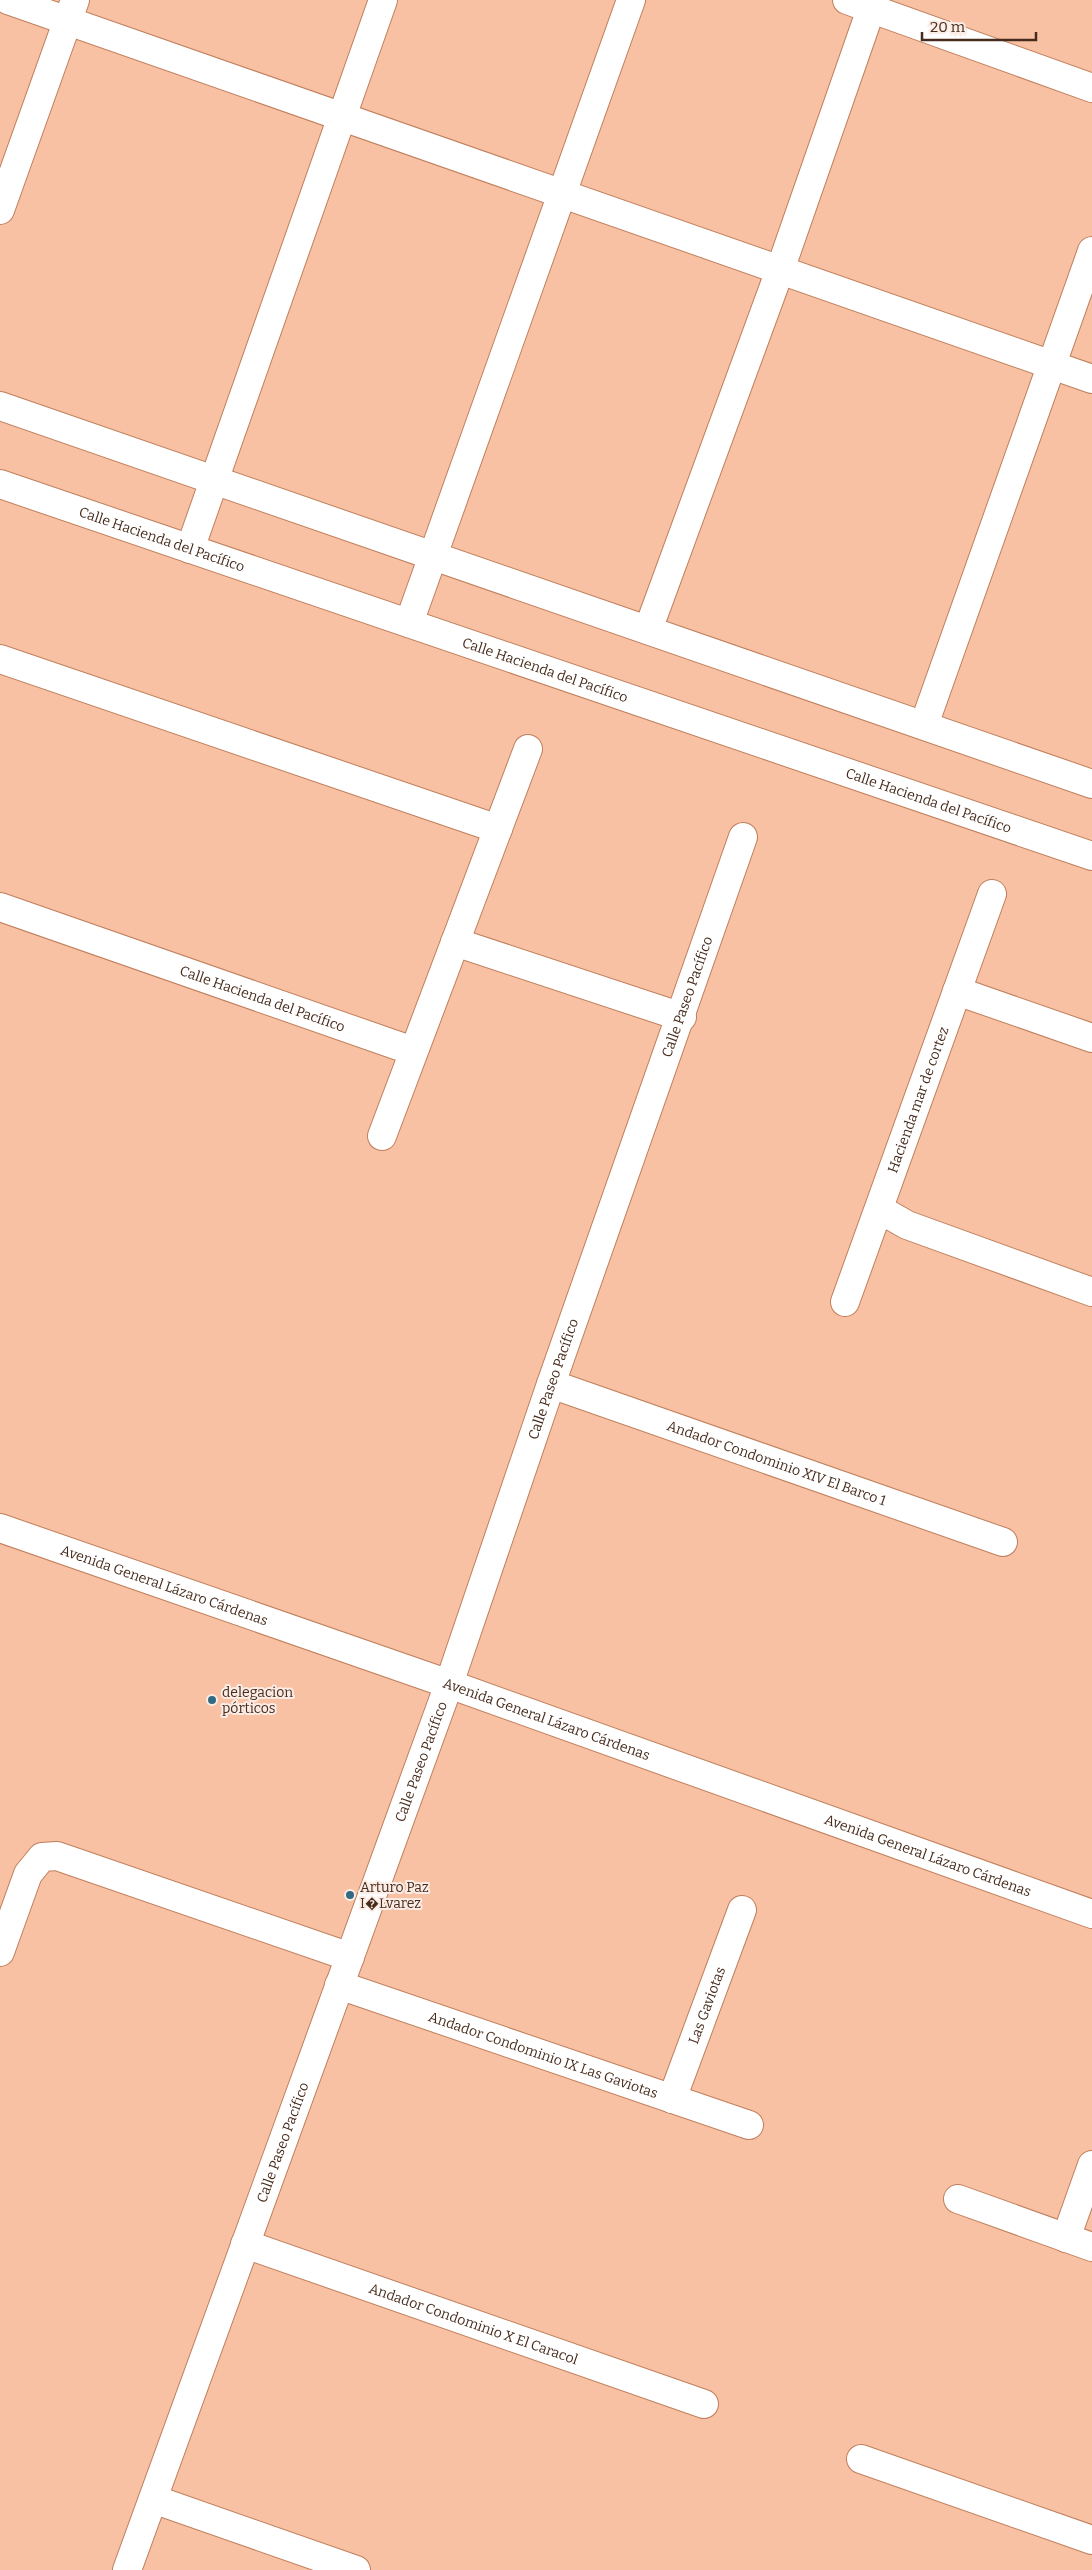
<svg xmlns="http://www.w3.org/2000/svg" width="1092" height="2570" font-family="Bitter,serif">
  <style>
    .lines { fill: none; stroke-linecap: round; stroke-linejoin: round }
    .minor-casing { stroke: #c07f5c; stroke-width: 30 }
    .minor { stroke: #fff; stroke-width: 28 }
    .poi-dot { fill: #316a84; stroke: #fbece5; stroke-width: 2 }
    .labels { text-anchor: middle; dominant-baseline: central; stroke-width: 4; stroke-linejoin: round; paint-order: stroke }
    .street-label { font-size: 14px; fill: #472c1d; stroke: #fbece5 }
    .poi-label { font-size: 14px; fill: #472c1d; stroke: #fbece5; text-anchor: start }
  </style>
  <rect width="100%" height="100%" fill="#f8c1a3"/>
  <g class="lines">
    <defs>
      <g id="minor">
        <path d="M8,0L1092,379"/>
        <path d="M847,0L1092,88"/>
        <path d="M0,210L75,0"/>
        <path d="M0,406L1092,784"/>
        <path id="s1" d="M0,484L1092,856"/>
        <path d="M190,549L383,0"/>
        <path d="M409,623L631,0"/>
        <path d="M648,630L780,270L871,9"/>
        <path d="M0,659L498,829"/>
        <path d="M924,725L1092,251"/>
        <path id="s2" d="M0,907L413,1051"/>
        <path d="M455,942L682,1017"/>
        <path d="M957,991L1092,1038"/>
        <path d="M382,1136L528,749"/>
        <path d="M879,1209L907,1225L1092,1292"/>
        <path id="s3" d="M845,1302L992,894"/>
        <path id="s4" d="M551,1384L1003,1542"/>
        <path id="s5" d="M0,1528L449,1684L1092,1914"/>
        <path d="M0,1952L28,1874L42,1857L57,1856L350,1957"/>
        <path id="s6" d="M339,1985L749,2125"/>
        <path id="s7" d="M672,2099L742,1910"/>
        <path d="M958,2199L1092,2247"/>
        <path d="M1066,2238L1092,2165"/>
        <path id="s8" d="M245,2244L704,2404"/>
        <path d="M861,2459L1092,2540"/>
        <path d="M153,2499L356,2570"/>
        <path id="s9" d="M127,2570L449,1684L551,1384L743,837"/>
      </g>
    </defs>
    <use href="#minor" class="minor-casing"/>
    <use href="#minor" class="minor"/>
  </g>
  <g class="poi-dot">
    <circle cx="212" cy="1700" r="5"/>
    <circle cx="350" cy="1895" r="5"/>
  </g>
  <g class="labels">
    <g class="street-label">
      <text stroke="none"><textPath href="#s1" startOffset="171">Calle Hacienda del Pacífico</textPath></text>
      <text stroke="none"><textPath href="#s1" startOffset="576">Calle Hacienda del Pacífico</textPath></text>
      <text stroke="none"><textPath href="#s1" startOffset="981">Calle Hacienda del Pacífico</textPath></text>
      <text stroke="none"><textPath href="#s2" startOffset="278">Calle Hacienda del Pacífico</textPath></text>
      <text stroke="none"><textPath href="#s9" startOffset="1670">Calle Paseo Pacífico</textPath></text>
      <text stroke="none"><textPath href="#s3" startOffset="215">Hacienda mar de cortez</textPath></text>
      <text stroke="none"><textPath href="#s9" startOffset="1265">Calle Paseo Pacífico</textPath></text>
      <text stroke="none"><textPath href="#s4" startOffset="239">Andador Condominio XIV El Barco 1</textPath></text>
      <text stroke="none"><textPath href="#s5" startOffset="174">Avenida General Lázaro Cárdenas</textPath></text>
      <text stroke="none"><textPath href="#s5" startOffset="579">Avenida General Lázaro Cárdenas</textPath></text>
      <text stroke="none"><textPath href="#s9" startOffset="860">Calle Paseo Pacífico</textPath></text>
      <text stroke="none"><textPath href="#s5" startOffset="984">Avenida General Lázaro Cárdenas</textPath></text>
      <text stroke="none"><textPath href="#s7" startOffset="100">Las Gaviotas</textPath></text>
      <text stroke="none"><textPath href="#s6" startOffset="216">Andador Condominio IX Las Gaviotas</textPath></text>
      <text stroke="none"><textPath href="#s9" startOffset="455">Calle Paseo Pacífico</textPath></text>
      <text stroke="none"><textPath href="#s8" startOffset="242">Andador Condominio X El Caracol</textPath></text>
    </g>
    <g class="poi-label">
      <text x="222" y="1692">delegacion<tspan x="222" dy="16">pórticos</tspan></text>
      <text x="360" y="1887">Arturo Paz<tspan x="360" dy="16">I�Lvarez</tspan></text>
    </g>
  </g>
  <path d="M922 32v8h114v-8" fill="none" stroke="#472c1d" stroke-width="2.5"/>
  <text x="930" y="32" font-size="15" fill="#472c1d" stroke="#fbece5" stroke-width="4" paint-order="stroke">20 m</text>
</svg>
